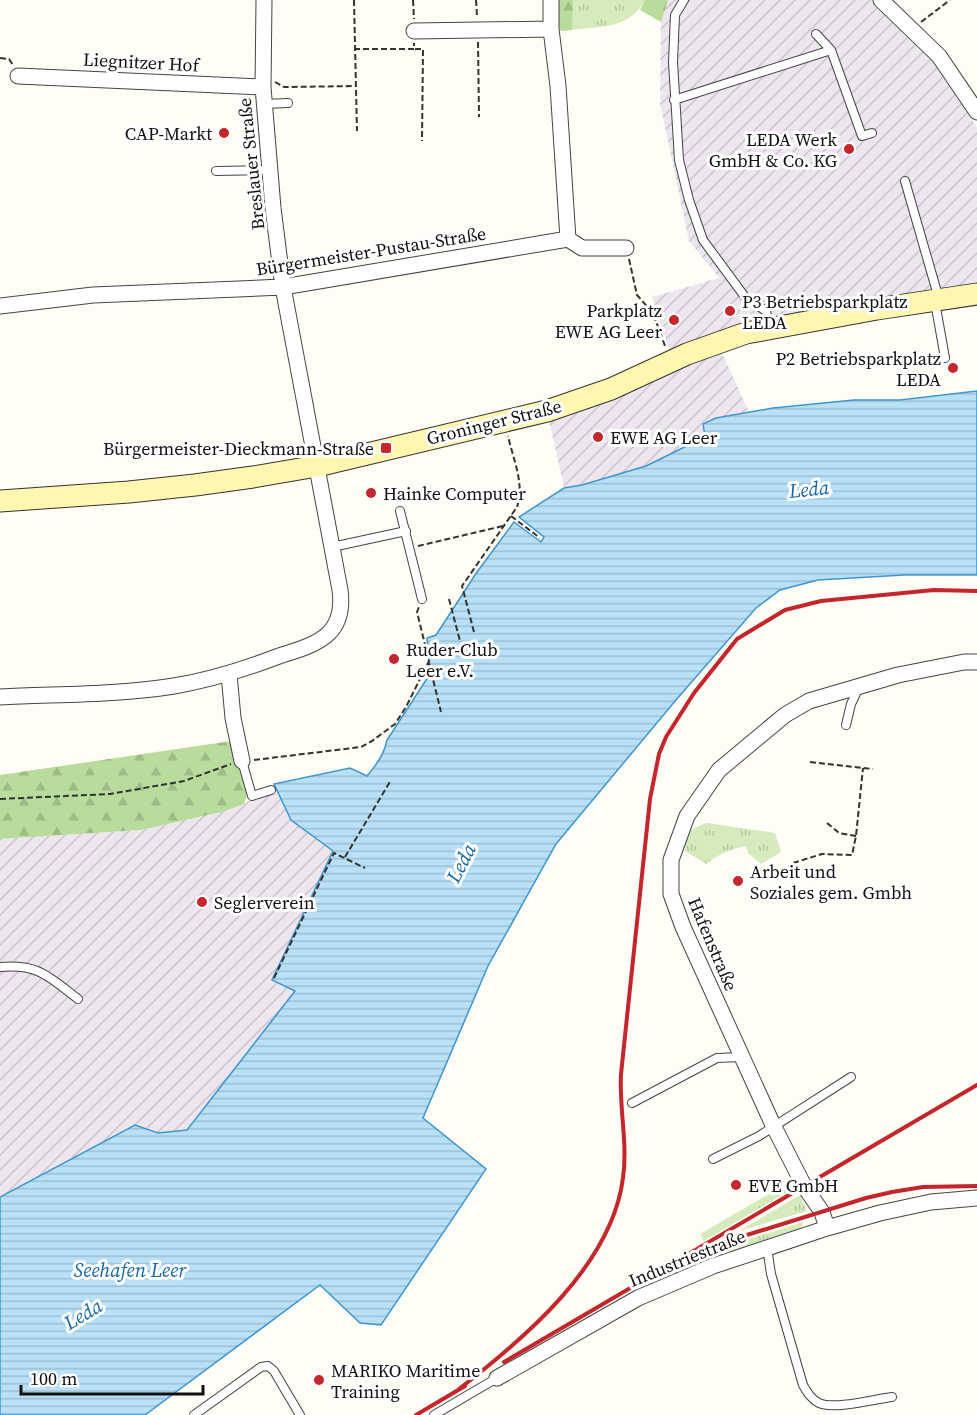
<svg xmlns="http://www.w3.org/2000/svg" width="977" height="1415" font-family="'Source Serif 4',serif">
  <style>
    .industrial { fill: url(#industrial-furrows) }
    .grass { fill: url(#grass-tufts) }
    .forest { fill: url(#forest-firs) }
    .water { fill: url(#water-rules); stroke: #3f96cf; stroke-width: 1.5 }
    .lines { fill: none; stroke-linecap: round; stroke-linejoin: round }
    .lane-casing { stroke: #444; stroke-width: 10 }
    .street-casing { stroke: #444; stroke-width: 17 }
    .secondary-casing { stroke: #333; stroke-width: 23 }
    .path { stroke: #333; stroke-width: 2; stroke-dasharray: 6 3; stroke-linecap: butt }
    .lane { stroke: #fff; stroke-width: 8 }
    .street { stroke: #fff; stroke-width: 15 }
    .secondary { stroke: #fff6b0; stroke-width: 21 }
    .rail { stroke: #c4262e; stroke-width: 4 }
    .poi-dot { fill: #c4262e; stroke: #fff; stroke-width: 2 }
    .labels { text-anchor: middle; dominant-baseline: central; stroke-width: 6; stroke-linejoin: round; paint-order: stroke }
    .street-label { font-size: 18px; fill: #111; stroke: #fff }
    .poi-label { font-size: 18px; fill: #111; stroke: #fff; text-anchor: start }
    .water-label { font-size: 20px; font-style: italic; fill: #1768a6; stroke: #fff }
  </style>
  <defs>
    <pattern id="industrial-furrows" width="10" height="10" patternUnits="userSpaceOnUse" patternTransform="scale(1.5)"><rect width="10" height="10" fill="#eee6ef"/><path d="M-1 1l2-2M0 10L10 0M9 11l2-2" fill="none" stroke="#cbc4cc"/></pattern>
    <pattern id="grass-tufts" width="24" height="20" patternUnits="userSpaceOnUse" patternTransform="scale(1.5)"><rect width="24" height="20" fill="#d5ebbd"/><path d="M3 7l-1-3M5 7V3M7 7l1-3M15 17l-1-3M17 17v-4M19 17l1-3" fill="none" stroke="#b6c8a1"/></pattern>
    <pattern id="forest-firs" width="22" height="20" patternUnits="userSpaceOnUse" patternTransform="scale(1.5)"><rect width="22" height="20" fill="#b9dc9c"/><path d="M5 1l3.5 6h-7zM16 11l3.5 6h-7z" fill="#9ebc85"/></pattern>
    <pattern id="water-rules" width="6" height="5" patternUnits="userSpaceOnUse" patternTransform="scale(1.5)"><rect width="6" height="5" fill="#b9e0f7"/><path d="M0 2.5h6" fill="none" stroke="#9ebfd3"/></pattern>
  </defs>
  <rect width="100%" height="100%" fill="#fffdf5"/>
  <path class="industrial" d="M668,0H876L936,61L977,128V283L671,355L652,297L719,278L689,241L660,103L661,22Z
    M717,342L749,412L716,418L703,424L705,437L646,466L582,485L564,488L547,411Z
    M274,784L291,821L333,851L272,980L295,991L187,1130L158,1133L135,1126L0,1197V839L141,830L222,812L244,804Z"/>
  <path class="grass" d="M572,0H645C630,29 601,26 572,30Z
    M707,823L775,833L781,852L761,864L748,853L746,846C730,849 719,854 706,864L685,851C687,832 688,829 707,823Z
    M793,1180L797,1186L704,1241L700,1234Z
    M800,1195L807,1211L739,1231Z
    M803,1222V1225L799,1229L714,1257V1250Z"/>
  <path class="forest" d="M558,0H573L572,30L561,31L557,24Z
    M645,0H668L661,22L640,10Z
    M238,740L250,786L244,804L222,812L141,830L0,839V775Z"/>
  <path class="water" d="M977,391V575H904L818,580L780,590L756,608L676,700L556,844L488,966L423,1118L486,1169L381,1325L360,1323L320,1285L145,1415H0V1197L135,1125L158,1133L187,1130L295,991L272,980L333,851L291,820L274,784L350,768L367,776C376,765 384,755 387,740L430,674L427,638L436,635L477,572L514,522L541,542L544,537L519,517L564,488L582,485L646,466L705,437L703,424L716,418L773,408L854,400H900Z"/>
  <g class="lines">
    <defs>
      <path id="lane" d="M684,0L675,15L673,62L679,160L689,200L703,240L745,297L766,311L769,326
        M831,50L862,136L872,133
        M674,100L831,50L816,34
        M264,104L288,103
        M216,171L270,170
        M905,181L939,299
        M935,302L945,358
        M400,511L422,599
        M332,547L406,531
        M846,725L851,704L859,687
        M242,761L252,796L271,790
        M0,967C39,964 48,976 78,999
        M632,1103L717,1058L741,1057
        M713,1159L759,1136L851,1077
        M767,1247L771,1274L803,1385C807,1392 811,1399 819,1403C834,1410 875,1399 892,1397
        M194,1415L261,1367L268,1366L274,1371L300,1415
        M434,1415L497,1378"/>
      <path id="street" d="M881,0L939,56L977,112
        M414,31L551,29
        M18,76L263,87
        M568,239L582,248H626
        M0,306L93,295L283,287L568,239L558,86L551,29V0
        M229,674L233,718L242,761
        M0,697C57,694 117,695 174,686C210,680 245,669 279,656C295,651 317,645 329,633C340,622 342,605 340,590L283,287L273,208L263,87L264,0
        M827,1228L822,1212L804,1186L773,1125L683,927L671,894V860L687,816L719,770L785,715L809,701L898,675L964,662H977
        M497,1378L638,1298L713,1266L827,1228L880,1213L931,1202L977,1198"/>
      <path id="secondary" d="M0,501L129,492L195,485L253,477L317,466L547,411L611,389L687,354L746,333L877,309L977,294"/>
    </defs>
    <use href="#lane" class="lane-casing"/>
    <use href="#street" class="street-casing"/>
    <use href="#secondary" class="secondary-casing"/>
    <path class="path" d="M354,0L357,131
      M413,0L414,19
      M476,0L477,16
      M921,22L950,0
      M478,42L479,117
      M354,49H414V43
      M415,49H423L422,141
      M0,58L9,59L13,65
      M275,82L284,87L355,86
      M629,259L637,295L653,313L665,346
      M511,516L540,538
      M418,546L503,526
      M449,599L460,641
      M474,632L462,586L517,507C525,484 513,459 508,436
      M429,663L441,712
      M254,760L361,747L372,741L395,724L406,707L429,661L417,612L419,607
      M810,762L873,769
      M0,799L110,794L184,781L231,764
      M827,823L839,833L856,836
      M345,857L391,780
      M793,863L822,854L852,855L856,836L863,768
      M274,978L334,853L365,868"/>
    <use href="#lane" class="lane"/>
    <use href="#street" class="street"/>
    <use href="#secondary" class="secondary"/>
    <path class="rail" d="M718,1244L866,1198L892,1192L923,1187L977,1186
      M504,1362L977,1085
      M459,1389C524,1339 612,1265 623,1178C628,1143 619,1109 621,1074L650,799L659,754L666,737L694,693L737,639L785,610L821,601L934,590L977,591
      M416,1415L465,1386"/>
  </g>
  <g class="poi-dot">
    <circle cx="224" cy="133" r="6"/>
    <circle cx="849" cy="149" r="6"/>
    <circle cx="730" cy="311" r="6"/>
    <circle cx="674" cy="320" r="6"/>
    <circle cx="953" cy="368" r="6"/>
    <circle cx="598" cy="437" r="6"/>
    <rect x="380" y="442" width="12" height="12" rx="3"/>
    <circle cx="371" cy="493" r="6"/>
    <circle cx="394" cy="659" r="6"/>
    <circle cx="738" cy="881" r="6"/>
    <circle cx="202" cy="902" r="6"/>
    <circle cx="736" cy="1185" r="6"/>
    <circle cx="319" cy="1380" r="6"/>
  </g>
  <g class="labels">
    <g class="street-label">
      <text transform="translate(141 62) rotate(3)">Liegnitzer Hof</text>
      <text transform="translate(251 164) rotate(-96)">Breslauer Straße</text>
      <text transform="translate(371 251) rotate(-9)">Bürgermeister-Pustau-Straße</text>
      <text transform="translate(494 422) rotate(-14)">Groninger Straße</text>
      <text transform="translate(713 944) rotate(67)">Hafenstraße</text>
      <text transform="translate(687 1258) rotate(-22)">Industriestraße</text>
    </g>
    <g class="poi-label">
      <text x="212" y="133" text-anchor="end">CAP-Markt</text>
      <text x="837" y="139" text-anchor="end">LEDA Werk<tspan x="837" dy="21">GmbH &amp; Co. KG</tspan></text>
      <text x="742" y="301">P3 Betriebsparkplatz<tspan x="742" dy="21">LEDA</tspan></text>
      <text x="662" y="310" text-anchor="end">Parkplatz<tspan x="662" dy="21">EWE AG Leer</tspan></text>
      <text x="941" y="358" text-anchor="end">P2 Betriebsparkplatz<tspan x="941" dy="21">LEDA</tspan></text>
      <text x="610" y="437">EWE AG Leer</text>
      <text x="374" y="448" text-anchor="end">Bürgermeister-Dieckmann-Straße</text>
      <text x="383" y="493">Hainke Computer</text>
      <text x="406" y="649">Ruder-Club<tspan x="406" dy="21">Leer e.V.</tspan></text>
      <text x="750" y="871">Arbeit und<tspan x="750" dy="21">Soziales gem. Gmbh</tspan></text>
      <text x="214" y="902">Seglerverein</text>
      <text x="748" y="1185">EVE GmbH</text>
      <text x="331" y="1370">MARIKO Maritime<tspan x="331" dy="21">Training</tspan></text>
    </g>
    <g class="water-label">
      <text transform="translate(809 489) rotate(-6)">Leda</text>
      <text transform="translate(461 863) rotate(-63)">Leda</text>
      <text x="130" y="1270">Seehafen Leer</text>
      <text transform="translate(83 1314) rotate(-31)">Leda</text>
    </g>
  </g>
  <path d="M21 1385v9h182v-9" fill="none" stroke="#111111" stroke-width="3"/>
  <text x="30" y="1385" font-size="18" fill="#111111" stroke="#ffffff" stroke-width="4.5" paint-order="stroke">100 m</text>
</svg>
